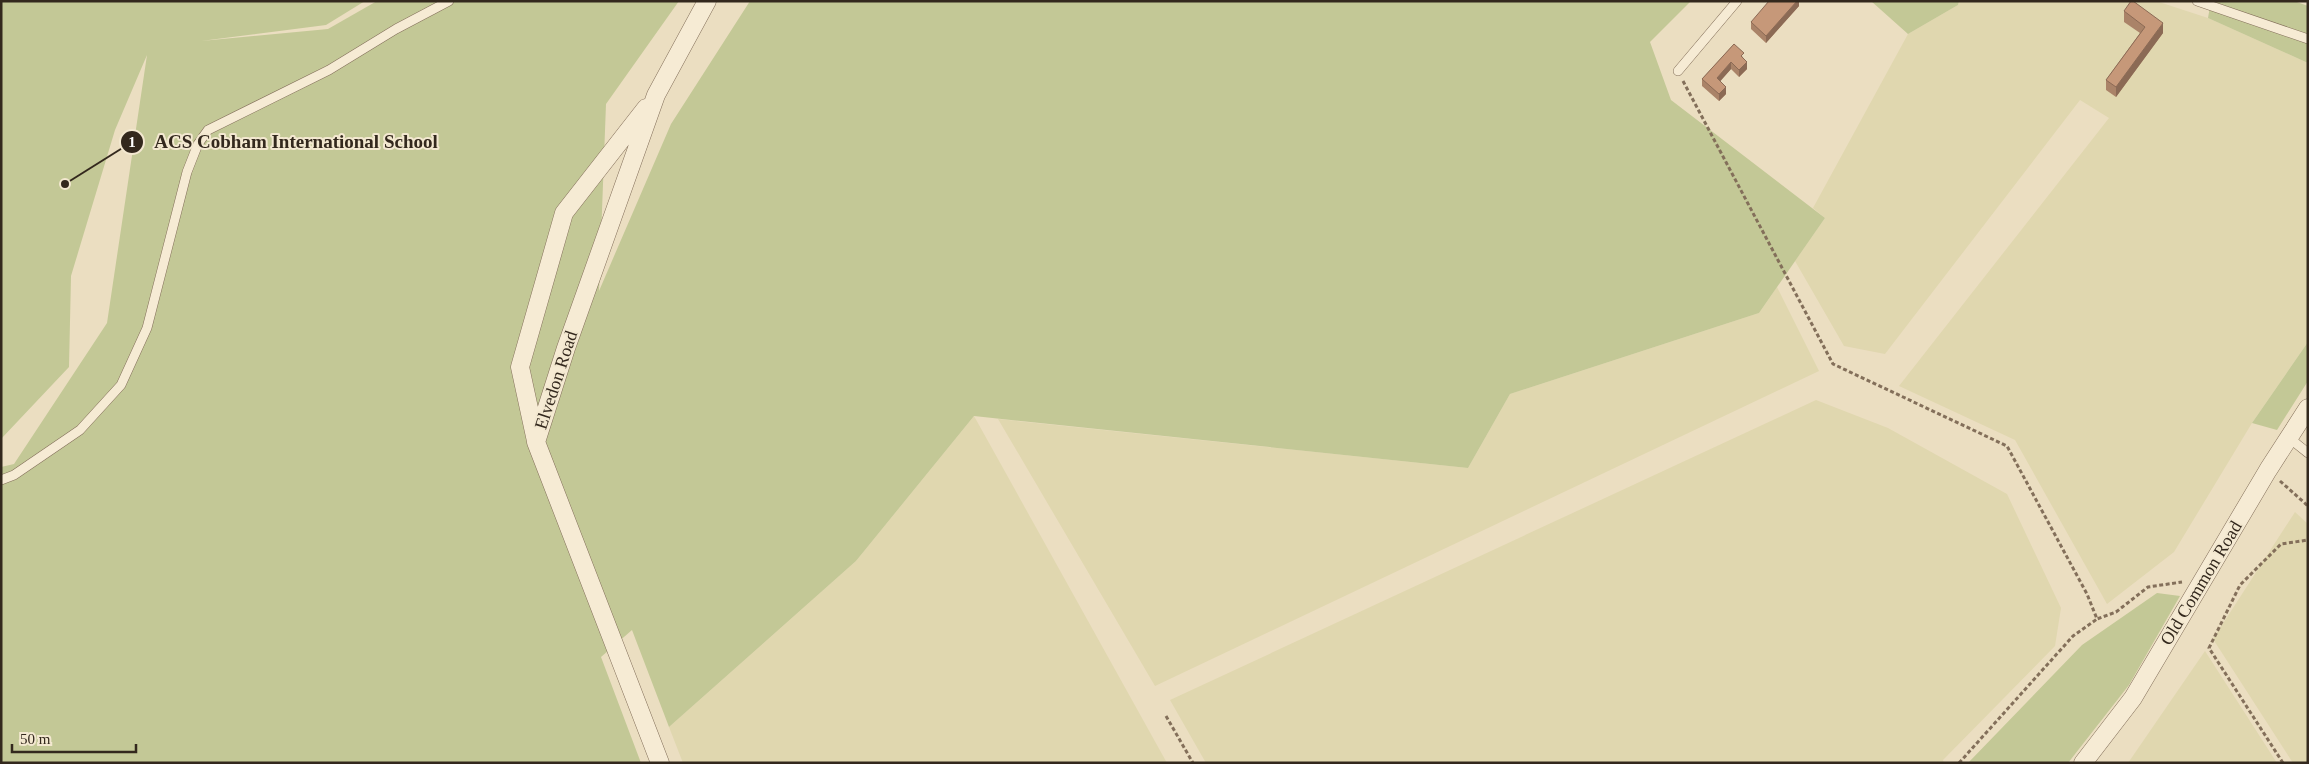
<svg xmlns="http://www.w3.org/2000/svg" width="2309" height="764" font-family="'Times New Roman',serif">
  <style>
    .farmland { fill: #e0d7af }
    .green { fill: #c3c896 }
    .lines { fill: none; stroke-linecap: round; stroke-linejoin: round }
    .service-casing { stroke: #836f5a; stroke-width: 10 }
    .minor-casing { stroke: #836f5a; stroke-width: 19 }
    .path { stroke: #836f5a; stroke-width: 3; stroke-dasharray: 4 2.5; stroke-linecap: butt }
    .service { stroke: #f6ebd4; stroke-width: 9 }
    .minor { stroke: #f6ebd4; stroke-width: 18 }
    .wall { fill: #aa8368 }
    .shaded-wall { fill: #8b6a55 }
    .building { fill: #c69879; stroke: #8b6a55 }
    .labels { text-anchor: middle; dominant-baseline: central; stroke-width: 4; stroke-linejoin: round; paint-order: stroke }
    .street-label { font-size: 18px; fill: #33281d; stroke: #f3e8d0 }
    .leader { fill: none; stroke: #33281d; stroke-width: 2 }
    .callout-dot { fill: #33281d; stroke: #f3e8d0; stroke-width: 2 }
    .mark-label { font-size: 15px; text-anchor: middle; font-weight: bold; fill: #fff }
    .callout-label { font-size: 19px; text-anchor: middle; font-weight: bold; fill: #33281d; stroke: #f3e8d0; stroke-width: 4; stroke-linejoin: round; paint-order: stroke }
  </style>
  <rect width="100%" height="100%" fill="#ebdec1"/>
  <path class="farmland" d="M1959,1H2156L2208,18L2308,63V342L2252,423L2174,552L2107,604L2015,440L1899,386L2109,118L2080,100L1885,354L1844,346L1795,261L1825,218L1813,208L1908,34L1958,5Z
    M1777,287L1819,371L1155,686L998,419L1468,468L1510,394L1759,313Z
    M1816,400L1888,428L2007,494L2061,608L2055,646L1943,760L1944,763H1206L1170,700Z
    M974,416L1167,763H683L669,727L856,561Z
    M2295,512L2308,524V763H2293L2213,639Z
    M2205,651L2277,763H2128Z"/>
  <path class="green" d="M1,1H365L326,25L201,41L328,29L377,1H679L606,104L599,291L671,124L750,1H1691L1650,42L1671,100L1825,218L1759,313L1510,394L1468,468L974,416L856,561L669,727L632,630L601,657L641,763H1V467L14,464L107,323L147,55L115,130L71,276L69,367L1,439Z
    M1871,1H1959L1958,5L1908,34Z
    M2211,1H2294L2308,6V63L2208,18Z
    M2308,342V381L2277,430L2252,423Z
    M2157,593L2180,596L2129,685L2068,763H1968L2082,645Z"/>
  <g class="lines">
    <defs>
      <path id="service" d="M2197,1L2308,39
        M1678,71L1737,1
        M2288,437L2308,453
        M1,480L14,475L80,430L121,385L147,328L187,172L198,144L208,130L329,70L396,29L449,1"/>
      <path id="minor" d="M536,441L520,367L564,213L646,108
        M660,763L536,442L566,348L656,95L707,1
        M2083,763L2133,698L2268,470L2308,408"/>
    </defs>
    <use href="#service" class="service-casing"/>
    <use href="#minor" class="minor-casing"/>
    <path class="path" d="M1683,81L1833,364L2007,446L2087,594L2097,619L2116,612L2148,587L2182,582
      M2280,481L2308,506
      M1166,716L1193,763
      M1959,763L2073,636L2097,619
      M2283,763L2209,648L2240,585L2281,544L2308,540"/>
    <use href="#service" class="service"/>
    <use href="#minor" class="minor"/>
  </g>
  <path class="wall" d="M1799,1V6L1766,43L1751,29V22Z
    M2124,11L2163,33L2116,97L2106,90V80L2140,33L2124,22Z
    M1734,44L1744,59L1747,69L1739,77L1731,69L1720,81L1726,94L1719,101L1702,86V79Z"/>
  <path class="shaded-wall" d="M1797,1H1799V6L1766,43V36Z
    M2163,23V33L2116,97V87Z
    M1731,62V69L1717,85V78Z
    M1747,62V69L1739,77V70Z
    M1726,87V94L1719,101V94Z"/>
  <path class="building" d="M1769,1H1797L1766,36L1751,22Z
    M2131,1H2133L2163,23L2116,87L2106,80L2145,27L2124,11Z
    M1734,44L1744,53L1741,56L1747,62L1739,70L1731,62L1717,78L1726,87L1719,94L1702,79Z"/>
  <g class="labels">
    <g class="street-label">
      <text transform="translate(556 380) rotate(-72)">Elvedon Road</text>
      <text transform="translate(2201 583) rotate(-59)">Old Common Road</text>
    </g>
  </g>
  <path class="leader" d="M65 184L132 142"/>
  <g class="callout-dot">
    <circle cx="65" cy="184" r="5"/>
    <circle cx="132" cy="142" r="12"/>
  </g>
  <g class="mark-label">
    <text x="132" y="147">1</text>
  </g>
  <g class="callout-label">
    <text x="296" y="148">ACS Cobham International School</text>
  </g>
  <rect width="2309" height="764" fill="none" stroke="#33281d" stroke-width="5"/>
  <path d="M12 744v8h124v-8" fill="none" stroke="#33281d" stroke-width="2.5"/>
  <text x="20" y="744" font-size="15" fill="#33281d" stroke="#f3e8d0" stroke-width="4" paint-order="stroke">50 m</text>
</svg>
